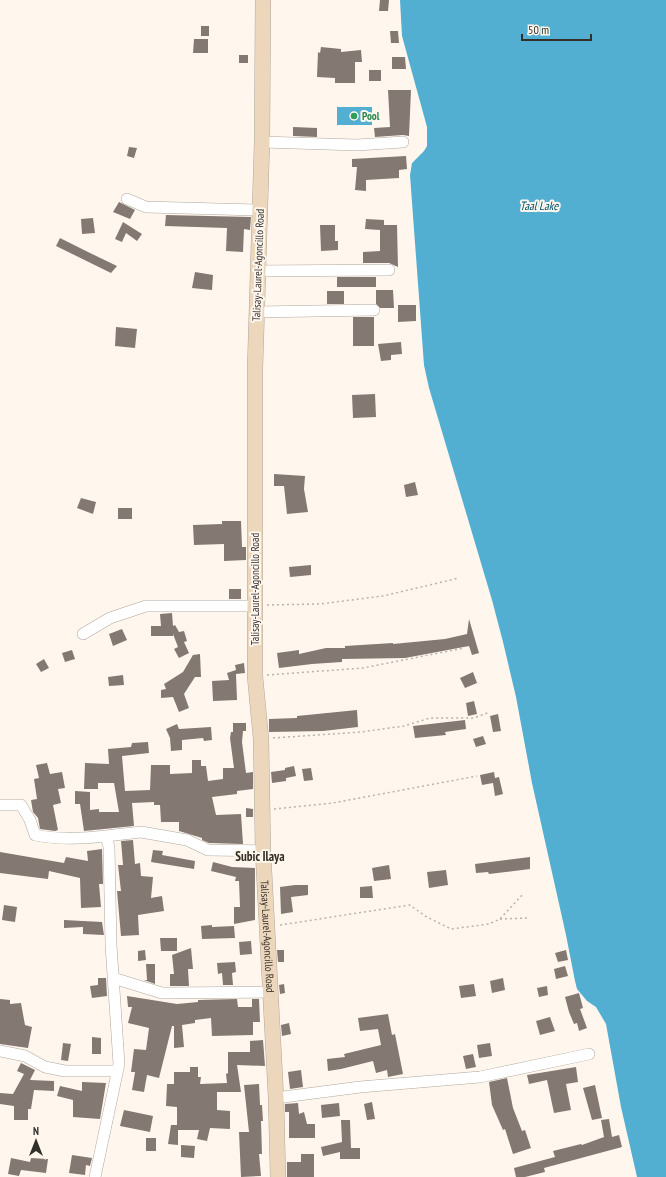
<svg xmlns="http://www.w3.org/2000/svg" width="666" height="1177" font-family="'PT Sans Narrow',sans-serif">
  <style>
    .water { fill: #52afd1 }
    .building { fill: #847872 }
    .lines { fill: none; stroke-linecap: round; stroke-linejoin: round }
    .minor-casing { stroke: #b0a79d; stroke-width: 12 }
    .secondary-casing { stroke: #b0a79d; stroke-width: 16 }
    .path { stroke: #b8b2aa; stroke-width: 1.5; stroke-dasharray: 2 3; stroke-linecap: butt }
    .minor { stroke: #fff; stroke-width: 11 }
    .secondary { stroke: #ecd7bc; stroke-width: 15 }
    .leisure-dot { fill: #2e9e5b; stroke: #fff7ee; stroke-width: 1.5 }
    .labels { text-anchor: middle; dominant-baseline: central; stroke-width: 4; stroke-linejoin: round; paint-order: stroke }
    .leisure-label { font-size: 11px; font-weight: bold; fill: #27864d; stroke: #fff7ee; text-anchor: start }
    .street-label { font-size: 11px; fill: #332f2b; stroke: #fff7ee }
    .water-label { font-size: 12px; font-style: italic; fill: #00536b; stroke: #fff7ee }
    .quarter-label { font-size: 13px; font-weight: bold; fill: #342d25; stroke: #fff7ee }
  </style>
  <rect width="100%" height="100%" fill="#fff7ee"/>
  <path class="water" d="M400,0H666V1177H637L621,1107L606,1024L596,1007L587,1001L577,989L575,981L566,935L532,783L516,697L503,642L492,600L429,388L424,365L410,175L412,163L424,151L427,146V127L402,36Z
    M337,107H372V125H337Z"/>
  <path class="building" d="M380,0H389L388,11H379Z
    M201,26H209V36H201Z
    M390,31H398L399,43H391Z
    M194,39H208V53H193Z
    M321,47L341,49V52L361,50L362,62H355V83H335V78L317,77L318,52L320,53Z
    M239,55H248V63H239Z
    M392,57H405L406,69H392Z
    M369,70H381V81H369Z
    M388,90H411L409,136L403,135L375,137L374,128L390,127Z
    M293,127L317,128V137L293,136Z
    M129,147L137,148L134,158L127,156Z
    M406,156L407,169L399,170V178L366,180V191L355,190L357,167H352V159Z
    M119,202L135,210L130,219L113,212Z
    M166,215L251,217L250,230L244,229L243,252L226,251L227,228L165,226Z
    M93,218L95,233L82,234L81,219Z
    M366,219L384,220V225H397L398,267L389,263H363V252L380,251V230L365,229Z
    M123,222L142,234L137,241L126,233L122,242L115,239Z
    M320,225H335V241H338V250L321,251Z
    M60,238L88,252L117,266L111,273L56,246Z
    M195,272L213,275L212,290L192,288Z
    M337,277H376V287H337Z
    M376,290H393L394,308H380L376,304Z
    M327,291H344V304H327Z
    M398,305H416V321L398,322Z
    M353,317H374V346H353Z
    M116,327L137,329L135,348L115,346Z
    M401,342L402,354L391,355V360L381,361L378,344Z
    M375,394L376,417L353,418L352,395Z
    M274,474L305,476L304,489L308,512L287,514L284,486H274Z
    M415,482L418,495L406,497L404,485Z
    M81,498L96,502L93,514L77,508Z
    M118,508H132V519H118Z
    M222,521H241L242,547H246V560L224,561V544L194,545L193,525L222,524Z
    M311,565V575L290,577L289,567Z
    M229,589H241V599H229Z
    M172,613L173,626L175,625L179,632L184,631L187,641L184,642L189,653L179,658L174,649L178,647L173,634V636H151V626H161L160,614Z
    M469,619L479,653L472,655L469,646L405,658L342,659V662L312,664L279,668L277,653L299,650V654L326,648H345V646L393,643V644L445,639L467,634Z
    M122,629L127,640L113,646L109,634Z
    M72,650L75,659L65,662L62,653Z
    M200,654L201,677H195L184,694L189,708L179,712L173,697L161,698V690L166,689L164,684L183,672L193,655Z
    M44,659L49,668L41,672L36,664Z
    M244,663L245,673L236,674L237,700L213,701L212,681L229,680L227,673L236,670L235,665Z
    M473,672L477,683L465,688L460,678Z
    M123,675L124,685L109,686L108,677Z
    M474,701L477,714L468,716L466,703Z
    M357,710L358,727L323,731L269,732V719L297,718V716Z
    M498,714L501,731L493,732L490,716Z
    M465,720L466,729L445,732L446,735L415,738L413,726Z
    M233,723H246V731H243L242,742L246,773L253,772V789L237,791V794L212,797L216,815L241,814L243,844L209,843L202,840V838L179,831V822H161L160,805H154V802L132,803L134,826L84,831L80,804H75V791L90,792V810L99,809V812H119L114,783H98V789H84L85,763L109,764L108,749L131,747L132,743L148,742L149,753L122,756L125,791L150,790L151,765H170V774L192,773V760H201V766H206L208,781L223,779V768H234L230,738L231,732H233Z
    M177,724L179,729L211,727L212,740L204,741L203,738L182,740V750L171,751L170,738L166,729Z
    M483,736L486,744L476,747L473,739Z
    M47,763L50,774L62,772L65,788L58,789L61,803L53,805L58,830L55,831L40,829L38,818L33,812L31,800L37,799L34,779L39,778L36,765Z
    M294,766L296,776L286,778V781L272,783L271,772L285,770V768Z
    M311,768L313,780L304,781L302,769Z
    M494,772L495,778L499,777L503,794L495,796L493,783L482,785L480,775Z
    M246,808L253,809V817H246Z
    M133,840L135,864L140,863L141,876L153,877L151,898L162,896L164,911L138,915L139,935L121,936L117,891H121L118,865H123L121,841Z
    M102,849L103,884H99L101,907L81,908L80,878L49,871L48,879L0,873V852L64,863L66,857L88,861L87,851Z
    M153,850L163,851L162,855L195,861L194,869L151,862Z
    M530,857V869L489,874L488,872L476,873L475,864Z
    M213,862L232,867L255,868V920L234,924V907H240L239,881H235L236,877L211,871Z
    M389,865L391,879L374,881L372,868Z
    M446,870L448,885L429,888L427,872Z
    M295,885H308V895L291,897L293,912L281,914L280,887Z
    M372,886L373,898H360V887Z
    M4,905L17,907L15,922L2,920Z
    M64,920L102,922L104,935L83,934V927L64,928Z
    M212,925V927L234,926L235,938L202,939L201,926Z
    M160,938H177V951H161Z
    M251,941L252,954L240,955L239,942Z
    M191,948L193,969H188L189,986H170V974H174L172,955Z
    M145,950L146,960L138,961V951Z
    M277,950H284V962H278Z
    M566,950L568,960L558,962L555,953Z
    M235,962L236,972L232,973L233,985H223L222,973L218,974L217,963Z
    M146,964H155V984L144,980H147Z
    M565,966L568,976L556,979L554,969Z
    M98,978H106L107,996L92,998L90,986L98,985Z
    M503,978L505,990L492,993L490,981Z
    M284,984L285,993L280,994L279,985Z
    M474,984L476,996L461,998L459,986Z
    M547,986L548,995L539,997L537,988Z
    M579,993L583,1008L580,1009L587,1028L579,1031L577,1023L574,1024L569,1012L565,997Z
    M127,996L177,1004L198,1002V1000L237,999L238,1007H252V999H259L260,1022H253V1035L212,1036L211,1018L195,1020V1023L182,1025L184,1047L174,1048V1026H172L159,1078L147,1075L144,1092L132,1090L135,1072H131L134,1049L146,1050L149,1028L128,1023L132,1007H128Z
    M0,999L10,1000V1004L21,1003L25,1025L32,1027L28,1048L0,1044Z
    M388,1014L392,1035L395,1034L403,1074L388,1077L387,1070L376,1073L373,1061L341,1069L328,1071L327,1059L345,1057L344,1054L381,1045L378,1029L360,1031L358,1018Z
    M550,1017L555,1031L540,1035L536,1021Z
    M289,1023L291,1034L282,1036L281,1025Z
    M92,1037L101,1038V1054H92Z
    M263,1040L265,1066L237,1065L241,1092H217V1110L230,1111V1129L210,1128L207,1141L197,1139L199,1130H178V1145L168,1144L171,1125H177V1107L166,1106L167,1084H174V1072H190V1067H198V1077H201L200,1084L227,1083L226,1074L228,1073V1052H250V1041Z
    M63,1043L71,1044L68,1061L61,1060Z
    M490,1043L492,1056L479,1058L477,1045Z
    M473,1054L476,1067L466,1069L463,1056Z
    M21,1063L35,1070L30,1080L54,1081V1091L34,1090L31,1109H28V1120H14V1106L0,1104V1093L13,1094L24,1074L17,1071Z
    M576,1067L578,1082L566,1084L571,1110L554,1113L547,1080L529,1084L527,1075Z
    M301,1070L303,1087L290,1089L288,1072Z
    M507,1078L513,1108L522,1131L525,1130L531,1148L513,1154L505,1129L503,1130L492,1105L489,1082Z
    M82,1082L106,1083L100,1119L73,1117V1100L57,1096L60,1086L82,1091Z
    M259,1084L260,1105H262L263,1121H261L262,1154H259L261,1176L241,1177L239,1132H249L244,1085Z
    M595,1085L602,1118L592,1120L583,1088Z
    M372,1102L375,1119L367,1120L364,1104Z
    M298,1103L299,1114L304,1112L307,1124H315V1138H289V1112H285V1104Z
    M339,1103L340,1116L322,1118L321,1105Z
    M124,1110L153,1116L150,1132L120,1126Z
    M609,1119L612,1137L619,1135L622,1147L544,1168L545,1172L525,1177H516L514,1168L555,1157L553,1151L581,1144L582,1145L604,1137L601,1120Z
    M341,1120H350L351,1148H360V1159H340V1152L323,1156L321,1147L342,1142Z
    M146,1138H156V1151H146Z
    M181,1145L195,1146L194,1158L181,1157Z
    M301,1154H314V1177H287V1162H301Z
    M72,1155L92,1158L90,1166L86,1165L85,1175L69,1173Z
    M11,1158L30,1162L31,1158L48,1159L46,1173L21,1170L19,1176L8,1174Z"/>
  <g class="lines">
    <defs>
      <path id="minor" d="M262,142L357,145L403,142
        M127,199L146,207L260,210
        M258,271L389,270
        M257,312L374,310
        M83,634L110,618L146,606H255
        M0,805H21L30,820L35,835C59,840 82,839 106,836
        M113,978L162,993L271,992
        M0,1051L25,1056L45,1067L65,1071H117
        M276,1098L360,1087L480,1077L589,1054
        M95,1177L119,1064L111,945L109,847L106,836L141,832L187,840L208,850L263,851"/>
      <g id="secondary">
        <path id="s1" d="M263,0L262,142L255,370V676L261,739L263,851L276,1098L278,1177"/>
      </g>
    </defs>
    <use href="#minor" class="minor-casing"/>
    <use href="#secondary" class="secondary-casing"/>
    <path class="path" d="M267,605L320,604L383,596L459,578
      M267,675L363,668L464,648
      M273,738L361,732L404,726L430,718H474L490,712
      M274,809L333,803L477,776
      M500,919L529,918
      M280,925L410,905L425,916L451,929L489,924L500,919L523,894"/>
    <use href="#minor" class="minor"/>
    <use href="#secondary" class="secondary"/>
  </g>
  <circle class="leisure-dot" cx="354" cy="116" r="4"/>
  <g class="labels">
    <g class="leisure-label">
      <text x="362" y="116">Pool</text>
    </g>
    <g class="street-label">
      <text transform="translate(258 265) rotate(-88)">Talisay-Laurel-Agoncillo Road</text>
      <text transform="translate(255 589) rotate(-90)">Talisay-Laurel-Agoncillo Road</text>
      <text stroke="none"><textPath href="#s1" startOffset="937">Talisay-Laurel-Agoncillo Road</textPath></text>
    </g>
    <g class="water-label">
      <text x="539" y="205">Taal Lake</text>
    </g>
    <g class="quarter-label">
      <text x="260" y="856">Subic Ilaya</text>
    </g>
  </g>
  <g transform="translate(36 1141)" stroke="#fff7ee" stroke-width="3" paint-order="stroke">
  <path d="M0-3L7 15L0 10L-7 15Z" fill="#332f2b"/>
  <text y="-6" font-size="11" font-weight="bold" text-anchor="middle" fill="#332f2b">N</text>
  </g>
  <path d="M522 34v6h69v-6" fill="none" stroke="#332f2b" stroke-width="2"/>
  <text x="528" y="34" font-size="12" fill="#332f2b" stroke="#fff7ee" stroke-width="3" paint-order="stroke">50 m</text>
</svg>
